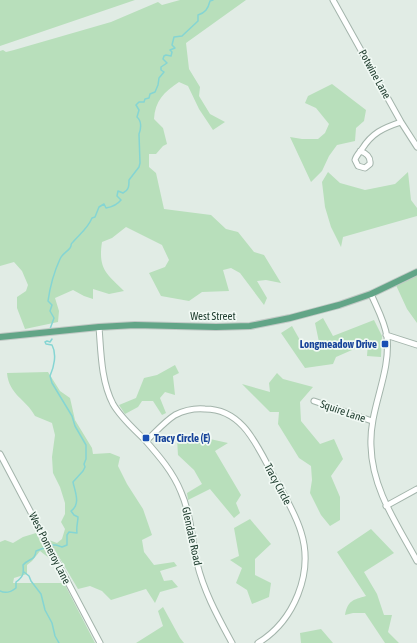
<svg xmlns="http://www.w3.org/2000/svg" width="417" height="643" font-family="'Asap Condensed',sans-serif">
  <style>
    .green { fill: #b8dfbb }
    .lines { fill: none; stroke-linecap: round; stroke-linejoin: round }
    .stream { stroke: #85d5d3; stroke-width: 1.5 }
    .minor-casing { stroke: #a3b4ab; stroke-width: 7 }
    .major-casing { stroke: #c1c9c5; stroke-width: 8 }
    .minor { stroke: #fff; stroke-width: 5 }
    .major { stroke: #62a587; stroke-width: 6 }
    .transit-dot { fill: #1a4fb4; stroke: #f1f9f4; stroke-width: 1.5 }
    .labels { text-anchor: middle; dominant-baseline: central; stroke-width: 3.5; stroke-linejoin: round; paint-order: stroke }
    .street-label { font-size: 11px; fill: #203e30; stroke: #f1f9f4 }
    .transit-label { font-size: 11px; font-weight: bold; fill: #164399; stroke: #f1f9f4; text-anchor: end }
  </style>
  <rect width="100%" height="100%" fill="#e1ece5"/>
  <path class="green" d="M0,0H135L0,46Z
    M180,0H246L186,43L189,69L200,87L199,96L210,114L225,122L213,130L199,109L188,86L179,82C164,92 155,101 154,119L163,128L167,144L163,146L156,154H149V167L156,173L164,209L211,215L226,229L238,232L254,252L264,255L281,283L266,280L257,281L267,298L264,305L240,273L231,268L223,270L229,291L202,292L189,301L161,296L149,273L165,267L169,260L162,245L126,227L112,238L102,242C98,269 106,273 124,291L109,294L93,289V299L84,296L73,290L55,298L59,311L58,322L25,329L17,308V297L26,291L28,285L22,271L14,262L0,266V51L3,50L6,52L14,50L111,22L158,2L162,5Z
    M332,84L366,110L364,121L356,128L355,141L337,145L329,156L322,171L311,182L290,137L302,139H318L325,133L329,124L316,108L305,103L308,96Z
    M328,172L340,183L365,190L395,184L408,172L411,200L417,208V216L343,237L341,247L331,227L325,207L322,182Z
    M417,272V323L407,309L395,283Z
    M323,318L333,336L374,320L382,336L381,357L367,356L368,343L336,357L333,364L305,368L281,333L292,326L301,342H319L315,323Z
    M175,365L179,373L173,376L175,395L165,392L160,398L166,413L162,415L153,401H142L138,407L125,414L119,405L136,398L144,378L157,375Z
    M48,372L60,391L70,398L75,420L92,448L93,454L110,453L120,457L118,466L127,484L143,509L152,535L142,540L144,552L154,565L174,562L177,566L160,571L164,581L172,580L178,587L160,592L155,603L146,589L111,600L102,591L90,586L78,589L49,540L57,543L62,539L65,529L61,522L65,514V503L60,487L53,473L52,457L55,435L52,423L35,416C26,399 9,395 7,373Z
    M277,373L283,379L313,387L300,402L301,421L320,444L334,439L343,459L331,476L340,497V520L330,526L321,515L310,493L312,480L311,466L299,458L278,424L279,412H270L242,384L270,392L269,383Z
    M201,437L228,443L215,451L241,495L236,503L240,513L234,518L210,489L188,500L187,493L202,484L194,470L178,455L177,439Z
    M250,519L271,544L255,559V575L271,583L269,597L252,604L247,590L236,583L242,568L230,560L239,556L234,528Z
    M371,529L394,553L364,572L377,594L384,615H392L388,632L399,643H385L365,613H353L345,615C348,600 353,600 366,596L337,552Z
    M36,533L49,558L40,551L32,561L27,565V574L14,578L13,583H64L95,643H0V542L5,540L13,543L23,537Z
    M163,607L180,638L184,643H136L163,626L158,611Z
    M321,629L333,643H301L300,633Z"/>
  <g class="lines">
    <path class="stream" d="M50,329L54,318L50,311L52,305L48,301C50,287 54,272 60,259C62,254 67,252 70,248C73,243 69,246 73,242C80,234 88,228 92,218L95,217L99,207L104,204L106,208C112,207 117,205 121,200L117,196L118,191L123,193C129,190 129,186 129,180L139,167L140,163L139,134C141,129 142,121 137,117L139,110L136,105L139,102H144L145,99L149,98L150,94L155,92L158,85L159,78L164,72L161,70V67L167,63L163,59L164,56L166,55L171,56L172,52L170,50L175,48L172,45L174,37L182,36L198,21V15C205,13 208,9 210,1L213,0
      M52,339L50,342L47,341L45,342L46,344L52,345C57,354 54,367 50,376L52,383L72,416L75,426L86,445V459L84,464L85,467L83,471L73,482C75,492 81,504 71,511L74,515L78,517C78,522 76,527 77,533L69,532L67,535V545L62,547L56,545H52
      M24,572L29,576L31,581L41,594L45,610L52,623L55,636L59,643
      M0,591C6,594 11,592 16,588V582C23,577 24,574 23,565C29,558 35,561 36,551L44,548"/>
    <defs>
      <path id="minor" d="M333,0L401,122L417,147
        M360,151C366,153 371,156 370,164L365,168L358,166L355,160C356,156 359,153 362,149C372,133 383,128 401,122
        M371,294C377,308 385,322 387,337C391,374 369,409 371,446C372,489 397,524 417,561
        M99,327C101,352 101,381 113,404C121,418 134,429 145,440C159,456 173,472 181,492C191,515 192,539 197,563C204,592 218,617 232,643
        M386,335L417,345
        M314,401L372,421
        M146,441C155,433 164,422 175,415C185,410 194,408 205,409C243,409 257,446 273,475C283,493 295,512 301,532C314,573 294,621 258,643
        M0,454L100,643
        M386,506L417,489"/>
      <path id="major" d="M0,337L99,327L135,325L216,327L250,326L290,318L339,305L371,294L417,272"/>
    </defs>
    <use href="#minor" class="minor-casing"/>
    <use href="#major" class="major-casing"/>
    <use href="#minor" class="minor"/>
    <use href="#major" class="major"/>
  </g>
  <g class="transit-dot">
    <rect x="381" y="340" width="8" height="8" rx="2"/>
    <rect x="142" y="434" width="8" height="8" rx="2"/>
  </g>
  <g class="labels">
    <g class="street-label">
      <text transform="translate(375 74) rotate(61)">Potwine Lane</text>
      <text x="213" y="316">West Street</text>
      <text transform="translate(343 411) rotate(19)">Squire Lane</text>
      <text transform="translate(278 484) rotate(62)">Tracy Circle</text>
      <text transform="translate(192 536) rotate(78)">Glendale Road</text>
      <text transform="translate(50 548) rotate(63)">West Pomeroy Lane</text>
    </g>
    <g class="transit-label">
      <text x="377" y="344">Longmeadow Drive</text>
      <text x="154" y="438" text-anchor="start">Tracy Circle (E)</text>
    </g>
  </g>
</svg>
